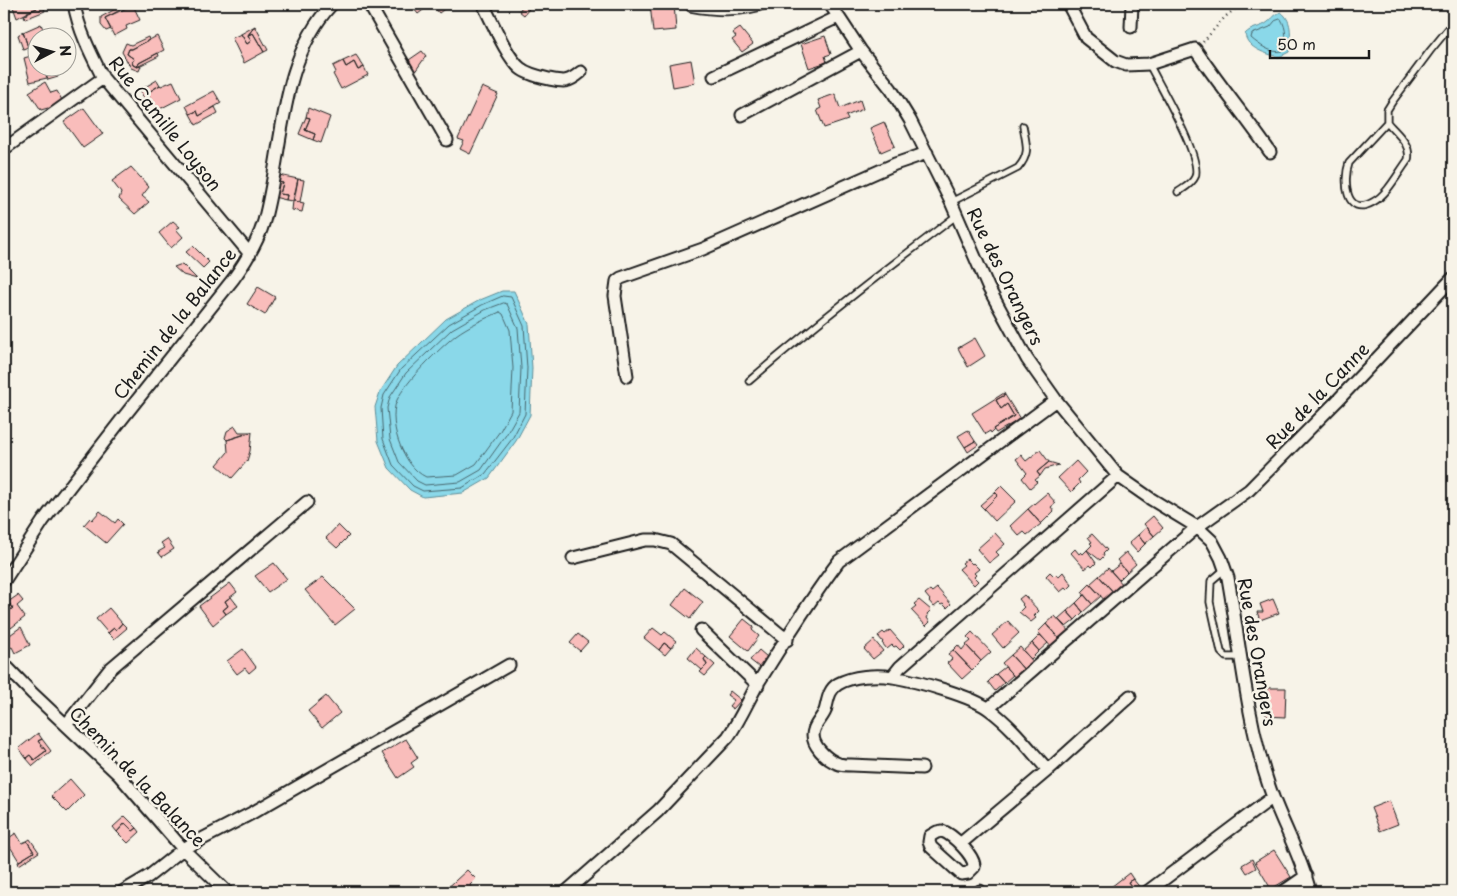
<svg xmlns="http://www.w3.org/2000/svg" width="1457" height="896" font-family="'Playpen Sans',sans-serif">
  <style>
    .water { fill: #8ad8e9; stroke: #5e8d97 }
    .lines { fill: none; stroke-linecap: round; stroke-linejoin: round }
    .shore { stroke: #48676e; stroke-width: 1 }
    .building { fill: #f9bdbb; stroke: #1c1c1c }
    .lane-casing { stroke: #1c1c1c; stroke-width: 9 }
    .street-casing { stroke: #1c1c1c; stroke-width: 15 }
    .path { stroke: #1c1c1c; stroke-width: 2.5; stroke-dasharray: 1 4; stroke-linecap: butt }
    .lane { stroke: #f7f3e8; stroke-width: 5.5 }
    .street { stroke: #f7f3e8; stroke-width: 11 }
    .labels { text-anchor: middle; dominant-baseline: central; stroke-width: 5; stroke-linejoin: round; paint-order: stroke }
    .street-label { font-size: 18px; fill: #1c1c1c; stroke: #f7f3e8 }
  </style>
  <rect width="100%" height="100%" fill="#f7f3e8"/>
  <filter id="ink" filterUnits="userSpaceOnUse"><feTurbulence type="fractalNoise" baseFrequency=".02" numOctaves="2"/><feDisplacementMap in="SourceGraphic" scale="10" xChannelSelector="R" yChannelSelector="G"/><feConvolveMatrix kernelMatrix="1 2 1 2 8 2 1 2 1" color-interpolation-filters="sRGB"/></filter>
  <g filter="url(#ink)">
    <path class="water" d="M1281,12C1294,22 1290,38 1289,52L1279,57C1267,54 1247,49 1245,34C1251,27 1261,28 1268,22C1273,18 1274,15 1281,12Z
      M502,291H514L529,324L532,368L530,415L516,441L489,478L463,493L423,497L410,490L389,468L378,441L375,407L380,392L397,366L446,319L480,300Z"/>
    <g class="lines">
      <path class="shore" d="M1281,19C1287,29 1287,40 1282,51C1272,54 1259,45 1251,38L1252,34L1270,27L1275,21Z
        M503,296L511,297L524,326L527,368L525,414L512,439L485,474L462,488L423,491L413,486L393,465L383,439L381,408L384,395L401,369L449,324L482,305Z
        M504,303L507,304L518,328L521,368L519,412L506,435L481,470L460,482L425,485L417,481L399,462L390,439L387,408L390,397L406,373L452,329L485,310Z
        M500,312L503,314L510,330L513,368L511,411L500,431L476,464L457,475L426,477C413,471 405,457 400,445C395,433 391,413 397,400C406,381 439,349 456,335C468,326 486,318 500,312Z"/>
    </g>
    <path class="building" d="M12,4H36L37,8L17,18Z
      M36,4H42L45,11L25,19L24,15L28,14L27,12L37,8Z
      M410,4H431L418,14Z
      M437,4H451L439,13L435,8L439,5Z
      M524,4H533L524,15L519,11Z
      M650,4H674L676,30L653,32Z
      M133,5L140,20L126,26L127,29L114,36L105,18Z
      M119,7L120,10L105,18L111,29L106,31L101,25V17Z
      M41,24L45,34L38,36V44L28,47L23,32Z
      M255,26L268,50L264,52L253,33L248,35Z
      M255,26L248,35L251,41L247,44L241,34Z
      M740,28L753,44L742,52L732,40L736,37L733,33Z
      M23,32L28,47L23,49L18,35Z
      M253,33L264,52L244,63L232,38L241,34L247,44L251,41L248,35Z
      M157,36L164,50L139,63L137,67L133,65L132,62L134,59L127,54L129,49H132Z
      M825,36L831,54L825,56L827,62L809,68L801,44Z
      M148,37L149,40L132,49H129L127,54L134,59L132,62L133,65L137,67L141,66L139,71L131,68L122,52L126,43L131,45Z
      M422,51L426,56L414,73L406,62Z
      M158,53L159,56L137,67L139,63Z
      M38,54V68H53L54,72L46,75L47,78L30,82L24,58Z
      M356,55L364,67L358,70L354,62L346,67L343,61Z
      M691,60L695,83L673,87L669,64Z
      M343,61L346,67L354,62L358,70L364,67L368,75L341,89L333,74L336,72L333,66Z
      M53,68H55L58,77L48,80L46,75L54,72Z
      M157,80L160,85L147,93L151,101L146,103L140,90Z
      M173,81L181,98L156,111L147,93L160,85L161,86Z
      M45,82L51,93L57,91L63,102L52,111L48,108L41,110L29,92Z
      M482,87L498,94L470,154L460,149L464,141L458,139Z
      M214,91L221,103L199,116L197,111L190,114L186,106Z
      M835,94L840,108L860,100L863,109L846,116L848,120L824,128L817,110L821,108L818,100Z
      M215,107L218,113L196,125L190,114L197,111L199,116Z
      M84,108L103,134L83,148L64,122Z
      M308,108L330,117L321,143L313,140L315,134L305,130L310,118L306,117Z
      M306,117L310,118L305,130L315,134L313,140L299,134Z
      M884,122L895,146L881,152L870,128Z
      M131,167L149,187L142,196L149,202L135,214L119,199L121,193L112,181Z
      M279,175L298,179L293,201L286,200L287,195L280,194L283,183L277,182Z
      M298,179L304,180L300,202L294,201Z
      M277,182L283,183L280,194L287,195L286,200L274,197Z
      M293,201L304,203L302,212L292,210Z
      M173,221L180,227L176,229L183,237L171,248L159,233Z
      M193,246L209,262L203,268L186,252Z
      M182,264L197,279L183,275L174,267Z
      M258,287L275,297L265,315L247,304Z
      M975,338L985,356L968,367L958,348Z
      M1004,393L1005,395L996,400L1001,409L1007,404L1014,416L993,429L994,430L991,433L990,431L985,434L986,435L972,413Z
      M1005,395L1020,419L996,433L993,429L1014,416L1007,404L1001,409L996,400Z
      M235,426L239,432H252L227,440L225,438L227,431Z
      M968,430L975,441L965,447L958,436Z
      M252,432L250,451L247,461L232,478L217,465L228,452L227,440Z
      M975,441L978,445L968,452L965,447Z
      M1040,450L1049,462L1037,472L1040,476L1035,480L1037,482L1030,488L1022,478L1027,473L1016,459L1021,455L1026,461Z
      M1076,461L1086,472L1078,480L1080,483L1071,492L1058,478Z
      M1049,462L1059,465L1045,469L1040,476L1037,472Z
      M1001,486L1016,501L995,521L984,509L998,495L995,492Z
      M995,492L998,495L984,509L980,505Z
      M1047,493L1056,503L1051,507L1054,511L1041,524L1028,509Z
      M1028,509L1041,524L1027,535L1024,532L1019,536L1010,526Z
      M100,511L115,523L118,519L123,524L106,543L84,525L90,518L92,520Z
      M1153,516L1163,528L1154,536L1144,524Z
      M338,525L349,536L337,548L326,538Z
      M1147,527L1154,536L1145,544L1138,535Z
      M995,533L1005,544L996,552L999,555L989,563L977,549Z
      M1092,534L1107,550L1103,554L1104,556L1100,560L1087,550L1092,545L1090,543L1092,542L1088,537Z
      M1138,535L1145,544L1137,552L1129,543Z
      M167,539L174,549L162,557L158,552L165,548L161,543Z
      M1075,549L1079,554L1081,552L1083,554L1087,550L1096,563L1092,567L1090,565L1085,569L1071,553Z
      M1126,552L1136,564L1127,572L1117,560Z
      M967,559L972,564L973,563L979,569L974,573L976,575L974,577L978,581L974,585L959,569L964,565L962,563Z
      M274,563L287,579L268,592L255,576Z
      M1120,564L1127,572L1119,580L1111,571Z
      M1108,568L1124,586L1115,594L1099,576Z
      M1050,572L1054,576L1056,574L1058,577L1063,572L1072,585L1067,590L1065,588L1060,592L1046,576Z
      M1099,576L1115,594L1106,602L1090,584Z
      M323,577L355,609L335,625L305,590Z
      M230,583L237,592L225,601L228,606L223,610L226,614L213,625L199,606Z
      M1090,584L1101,596L1092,604L1082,592Z
      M685,588L703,602L690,619L672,605Z
      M937,588L951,604L947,608L943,604L941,605L939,603L934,607L929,601L930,600L925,594L930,590L932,592Z
      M18,595L23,601L17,606L25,617L11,628L4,619V615L13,608L8,602Z
      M1024,595L1039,611L1034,616L1036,618L1031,622L1019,612L1024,607L1022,605L1023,604L1019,599Z
      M1084,595L1092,604L1083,612L1076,603Z
      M231,597L238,606L226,614L223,610L228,606L225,601Z
      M1273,599L1279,613L1260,620L1257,612H1263L1260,604Z
      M919,600L931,610L927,614L928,616L927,618L930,622L926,626L911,610L916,606L914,604Z
      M8,602L13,608L4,615V606Z
      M1076,603L1083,612L1075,620L1067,611Z
      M109,608L122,623L116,630L114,628L108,633L96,619Z
      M1067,611L1075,620L1066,627L1058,619Z
      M1055,616L1071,634L1062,642L1046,624Z
      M744,619L754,627L752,630L759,636L748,651L730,636Z
      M1008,621L1019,633L1003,648L992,635Z
      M122,623L127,628L114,639L108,633L114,628L116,630Z
      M1046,624L1062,642L1053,649L1038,632Z
      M21,627L30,645L15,653L12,647L8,649L5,644L10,642L7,637Z
      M653,628L662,635L665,632L676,641L671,648L664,643L659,650L644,638Z
      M890,630L904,646L900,650L896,646L894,647L892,645L887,649L882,643L883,642L878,636L883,632L885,634Z
      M972,632L991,652L981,661L966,645L971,641L967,637Z
      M578,634L588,642L580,651L570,643Z
      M1040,635L1048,643L1039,651L1032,643Z
      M874,640L883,651L873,659L864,649Z
      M664,643L671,648L665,655L659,650Z
      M1032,643L1039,651L1031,659L1023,651Z
      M958,645L962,650L966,645L981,661L972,670L953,650Z
      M1020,647L1036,665L1027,673L1011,655Z
      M696,648L706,657L704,659L707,665L702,670L688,658Z
      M243,649L256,667L249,673L245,668L237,674L227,661Z
      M759,650L767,657L759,667L750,660Z
      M953,650L972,670L962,679L947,663L952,659L948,654Z
      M1011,655L1027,673L1018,681L1002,663Z
      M706,657L715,665L705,676L700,672L707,665L704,659Z
      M1005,667L1013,675L1004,683L996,674Z
      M996,674L1004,683L995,691L988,682Z
      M1267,688H1286L1285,717L1266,716Z
      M730,691L741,700L733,709L729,706L734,700L727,695Z
      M326,696L340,713L322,728L308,711Z
      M38,733L42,739L38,741L46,751L34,760L30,755L26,758L19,748Z
      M42,739L51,751L33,766L26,758L30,755L34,760L46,751L38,741Z
      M406,739L418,758L411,763L414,767L398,778L382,753Z
      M70,779L84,795L67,812L51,796Z
      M1389,801L1398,824L1380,831L1371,808Z
      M125,816L137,828L133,831L125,823L117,832L113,827Z
      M125,823L133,831L137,828L140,832L128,843L117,832Z
      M16,833L22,843L27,841L34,852L19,861L6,840Z
      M30,839L39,852L19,865L18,862L34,852L27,841Z
      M1274,850L1291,877L1271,889L1255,862Z
      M1252,859L1256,868L1247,873L1242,865Z
      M467,870L476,879L470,885L474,890L472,892H443Z
      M1129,873L1133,879L1128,882L1133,889L1129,892H1115L1111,887Z
      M1133,879L1142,890L1138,892H1129L1133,889L1128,882Z"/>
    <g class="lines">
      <defs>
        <path id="lane" d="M690,8C717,13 743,14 770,4
          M1149,64C1159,85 1203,158 1195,177C1192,184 1184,188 1178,192
          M1387,122L1349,163C1343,180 1345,218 1373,202C1388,194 1398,173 1408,160C1412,144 1396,133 1387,122V110L1392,102L1430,51L1453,23
          M951,202L1018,168C1031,153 1026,144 1023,126
          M749,381C816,323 886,269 956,216
          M1225,569L1211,581L1210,602L1221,652L1226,657H1240"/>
        <path id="street" d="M74,4C79,31 91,54 103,78L250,254
          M369,4L447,140
          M483,4C492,21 506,56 520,68C527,74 540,77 549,79C564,82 568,83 581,72
          M830,4L861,51L891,89L910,120L951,202L988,287L1027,359L1056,400L1118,476L1151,499L1197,527L1212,541L1221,558L1228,578C1240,645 1247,721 1269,786C1281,822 1301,855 1310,892
          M1068,4L1086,38L1115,61L1126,65L1149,64L1195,49C1219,85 1246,117 1270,152
          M1131,27L1132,4
          M714,76L838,17
          M742,115L861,51
          M4,149L103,78
          M627,376L615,296L617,281L621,278L703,249L895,164L927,153
          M573,558L645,540H655L671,544L787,640
          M4,581L43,521L122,419L234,278C246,261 258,242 264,221C284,149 278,62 332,4
          M701,630L758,685
          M4,664L32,693L119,775L183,849L227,892
          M892,677L900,667L1118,476
          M989,708L1197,527L1249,490L1337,401L1453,278
          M66,725L110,669L307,502
          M922,768L851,765C847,765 843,765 839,764C827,760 809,744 814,730C816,723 822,718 825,711C828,701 828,690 838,684C852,676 877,674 893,677C916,681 973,696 990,710C1012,726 1030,750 1048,770
          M942,831C952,834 975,856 974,867L968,873L961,874L931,847L929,842L930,836L937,832Z
          M960,844L1048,770L1130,696
          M122,892L149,876L183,849L252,813L509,665
          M566,892L658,811L728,737C740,720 748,701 758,683C784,642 810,599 839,561L1056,400
          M979,892L980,891
          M1147,892L1273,797
          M1283,892L1306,876"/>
      </defs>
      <use href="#lane" class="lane-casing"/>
      <use href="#street" class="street-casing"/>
      <path class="path" d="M1203,42L1225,17L1241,4"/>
      <use href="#lane" class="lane"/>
      <use href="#street" class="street"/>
    </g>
  </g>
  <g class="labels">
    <g class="street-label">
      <text transform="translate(166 123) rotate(51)">Rue Camille Loyson</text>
      <text transform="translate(1006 276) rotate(64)">Rue des Orangers</text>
      <text transform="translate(174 323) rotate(-52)">Chemin de la Balance</text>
      <text transform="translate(1317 395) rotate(-46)">Rue de la Canne</text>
      <text transform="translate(1258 652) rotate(80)">Rue des Orangers</text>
      <text transform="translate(138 776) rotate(46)">Chemin de la Balance</text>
    </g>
  </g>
  <rect width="1457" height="896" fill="none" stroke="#f7f3e8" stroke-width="20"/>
  <rect x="10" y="10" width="1437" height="876" fill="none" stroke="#1c1c1c" stroke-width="2" filter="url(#ink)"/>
  <g transform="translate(52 52) rotate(84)"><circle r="24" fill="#f7f3e8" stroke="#9f9d96"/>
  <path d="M0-4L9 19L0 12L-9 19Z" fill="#1c1c1c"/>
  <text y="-8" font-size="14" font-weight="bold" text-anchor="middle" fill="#1c1c1c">N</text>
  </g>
  <path d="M1270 50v8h99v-8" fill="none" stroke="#1c1c1c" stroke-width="2.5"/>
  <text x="1277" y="50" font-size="15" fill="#1c1c1c" stroke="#f7f3e8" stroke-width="4" paint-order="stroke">50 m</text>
</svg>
